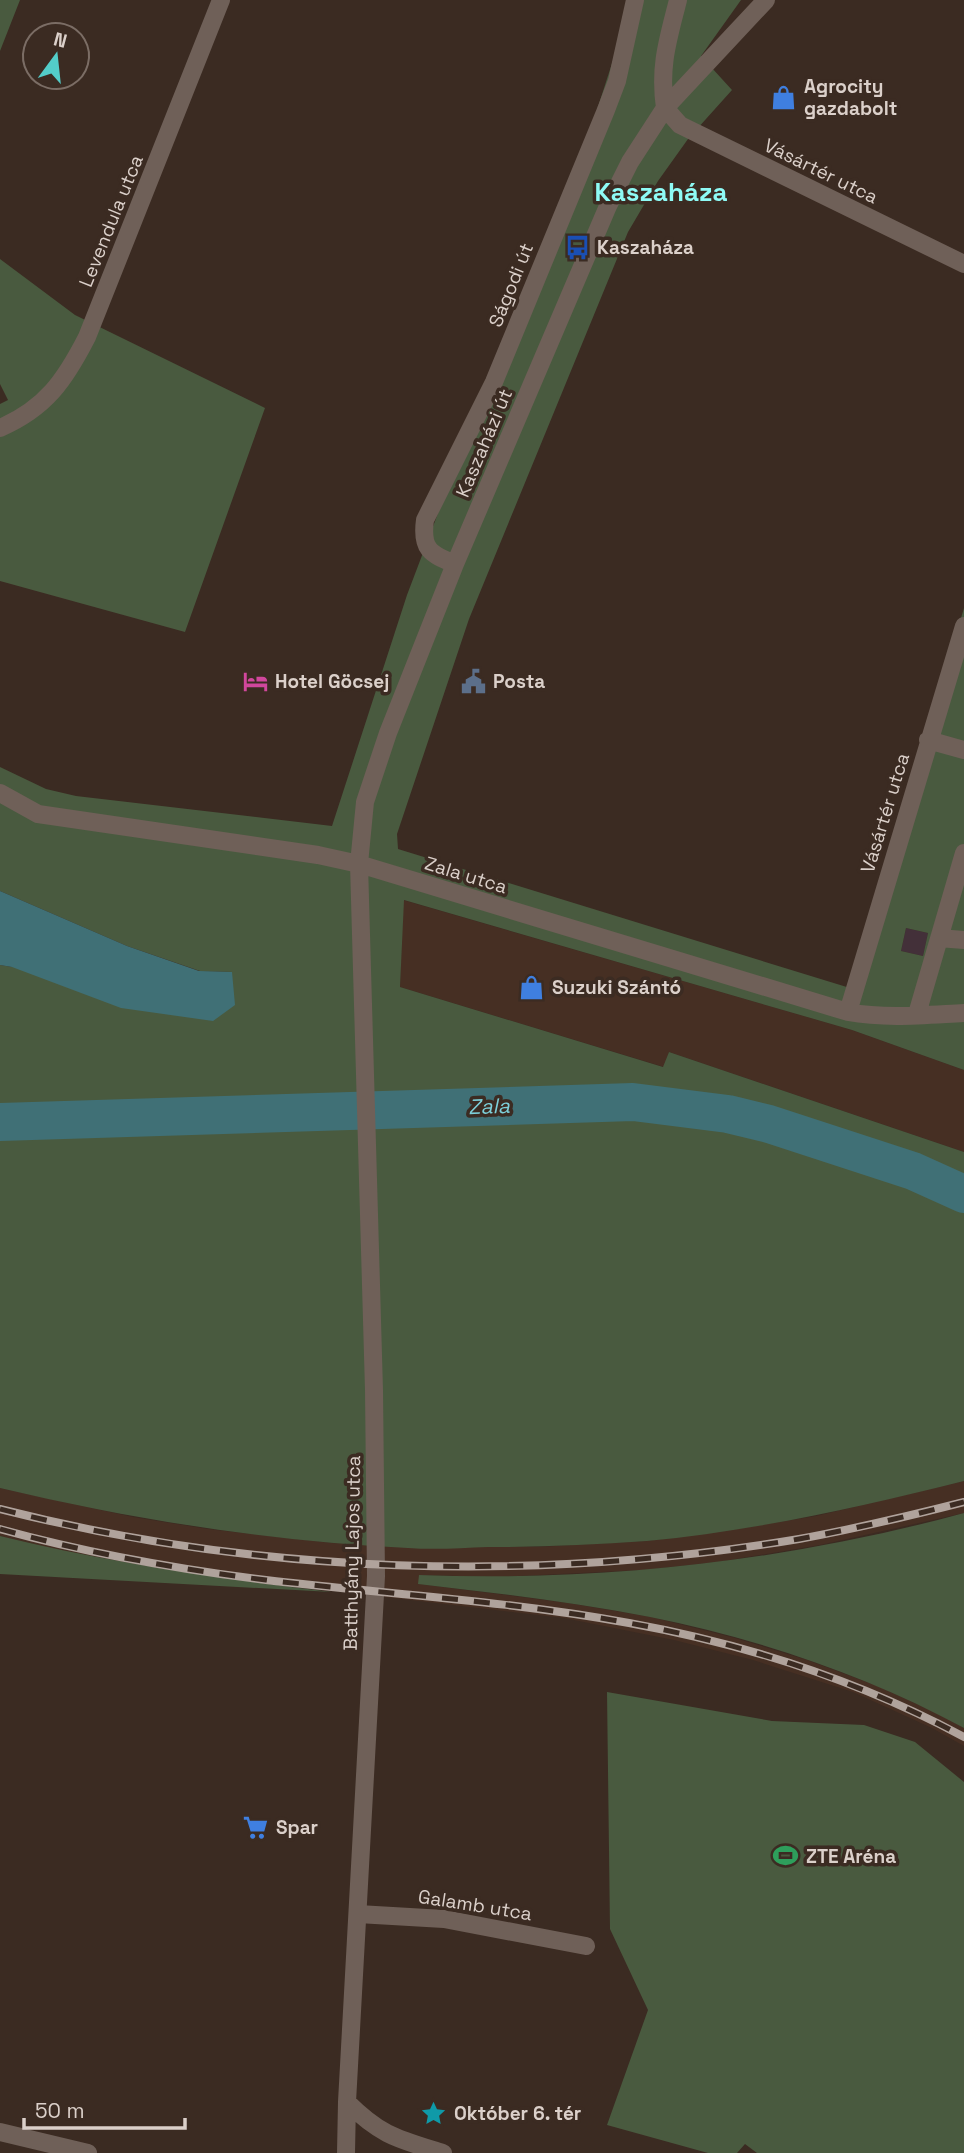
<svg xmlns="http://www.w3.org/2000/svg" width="964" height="2153" font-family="'Space Grotesk',sans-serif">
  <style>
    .built { fill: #462f23 }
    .industrial { fill: #433039 }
    .green { fill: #495a3f; fill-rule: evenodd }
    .water { fill: #407076 }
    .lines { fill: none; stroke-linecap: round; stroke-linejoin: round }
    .river { stroke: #407076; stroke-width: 38 }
    .minor { stroke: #6f6058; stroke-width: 18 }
    .rail-casing { stroke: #b0a39c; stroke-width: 8 }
    .rail { stroke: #3b2b22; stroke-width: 5; stroke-dasharray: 16; stroke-linecap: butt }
    .labels { text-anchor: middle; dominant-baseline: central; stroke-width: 7; stroke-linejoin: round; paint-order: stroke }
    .poi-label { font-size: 19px; font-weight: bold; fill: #dbd0ca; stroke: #3b2b22; text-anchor: start }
    .street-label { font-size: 19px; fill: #dbd0ca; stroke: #3b2b22 }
    .water-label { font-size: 21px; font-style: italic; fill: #7dd0da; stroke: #3b2b22 }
    .district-label { font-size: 26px; font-weight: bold; fill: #8efaf5; stroke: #3b2b22 }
  </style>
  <rect width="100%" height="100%" fill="#3b2b22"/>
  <path class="built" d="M403,900L852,1030L964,1070V1152L669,1052L664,1067L400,987Z
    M964,1481V1513L820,1545L718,1562L643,1570L498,1577L419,1575V1584L568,1603L651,1617L735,1638L807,1660L875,1685L937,1713L964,1728V1746L932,1728L853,1692L753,1660L674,1640L564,1618L181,1573L66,1552L0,1536V1488L133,1517L208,1529L332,1543L537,1547L647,1541L730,1530L816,1516Z"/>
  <path class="industrial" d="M906,928L928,933L923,956L901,951Z"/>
  <path class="green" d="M0,0H20L0,51Z
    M627,0H741L701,56L732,90L688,139L658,181L628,232L469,619L397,834L398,849L850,988L964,608V1070L852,1030L404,900L400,987L663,1067L669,1052L964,1152V1481C860,1507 754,1531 647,1541C594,1545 541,1547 488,1547C461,1548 435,1550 408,1548C270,1541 134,1520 0,1488V965L12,967L232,972L200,971L127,946L0,891V767L46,789L76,796L332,826L407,595L473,421L594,119L617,48ZM906,928L928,933L923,956L901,951Z
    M0,259L75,315L265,408L185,632L0,581V404L8,400L0,384Z
    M964,1513V1728C869,1676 756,1638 650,1617C573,1602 495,1593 418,1584L419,1575C602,1582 788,1561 964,1513Z
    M0,1536C110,1563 220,1578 332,1592L0,1574Z
    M607,1692L772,1721L864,1725L915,1742L964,1782V2153H757L745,2144L737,2153H708L607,2125L648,2010L610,1929Z"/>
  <path class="water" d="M0,891L127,946L199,971L232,972L235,1005L213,1021L121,1008L12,967L0,965Z"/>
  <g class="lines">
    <path class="river" d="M0,1122L633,1102L728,1114L769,1124L913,1171L964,1194"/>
    <path class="minor" d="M665,108L680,125L964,264
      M665,108C659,66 668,40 678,0
      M0,428C46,408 65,380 87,337L221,0
      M455,564C430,554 421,549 425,520L494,382L606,110L617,81L635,0
      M928,740L964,750
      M0,793L38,814L318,855L359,864L848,1012C886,1019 925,1015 964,1013
      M939,938L964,940
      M848,1012L964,626
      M917,1014L964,853
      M358,1914L444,1919L586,1946
      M347,2102C381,2136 398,2139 443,2153
      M0,2132L88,2153
      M346,2153L347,2102L376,1576L374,1390L359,864L365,802L388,733L455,564L608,206L630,162L665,108L766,0"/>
    <defs>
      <path id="rail" d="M0,1509C259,1575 535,1583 799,1539C854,1529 909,1516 964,1502
        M0,1529C87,1553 177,1569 266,1580C387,1594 509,1601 629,1623C745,1644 860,1681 964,1737"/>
    </defs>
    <use href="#rail" class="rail-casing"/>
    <use href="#rail" class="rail"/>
  </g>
  <defs>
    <symbol id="shop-bare" viewBox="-9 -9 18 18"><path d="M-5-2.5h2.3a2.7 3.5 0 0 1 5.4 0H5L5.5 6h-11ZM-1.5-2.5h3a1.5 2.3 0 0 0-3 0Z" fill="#3f7fe0" stroke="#3b2b22" stroke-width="2.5" paint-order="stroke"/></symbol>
    <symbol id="bus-bare" viewBox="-9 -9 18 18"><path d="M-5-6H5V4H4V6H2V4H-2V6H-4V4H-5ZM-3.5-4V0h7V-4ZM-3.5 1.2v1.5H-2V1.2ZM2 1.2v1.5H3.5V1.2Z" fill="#1a4fb4" stroke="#3b2b22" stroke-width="2.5" paint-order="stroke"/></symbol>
    <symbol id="hotel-bare" viewBox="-9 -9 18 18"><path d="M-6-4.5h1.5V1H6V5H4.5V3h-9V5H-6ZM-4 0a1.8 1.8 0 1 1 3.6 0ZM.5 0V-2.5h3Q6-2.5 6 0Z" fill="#d1479c" stroke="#3b2b22" stroke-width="2.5" paint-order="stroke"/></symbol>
    <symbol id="civic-bare" viewBox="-9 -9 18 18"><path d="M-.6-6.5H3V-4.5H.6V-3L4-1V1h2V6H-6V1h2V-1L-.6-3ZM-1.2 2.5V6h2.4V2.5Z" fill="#5c6f8a" stroke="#3b2b22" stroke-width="2.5" paint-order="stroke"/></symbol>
    <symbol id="supermarket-bare" viewBox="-9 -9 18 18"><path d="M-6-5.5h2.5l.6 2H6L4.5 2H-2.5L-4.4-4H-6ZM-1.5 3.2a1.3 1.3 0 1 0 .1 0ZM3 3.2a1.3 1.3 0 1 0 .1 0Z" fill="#3f7fe0" stroke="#3b2b22" stroke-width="2.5" paint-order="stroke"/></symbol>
    <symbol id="stadium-bare" viewBox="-9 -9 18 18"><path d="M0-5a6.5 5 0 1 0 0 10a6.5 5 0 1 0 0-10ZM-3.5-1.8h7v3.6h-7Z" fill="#2e9e5b" stroke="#3b2b22" stroke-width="2.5" paint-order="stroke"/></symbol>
    <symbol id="sight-bare" viewBox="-9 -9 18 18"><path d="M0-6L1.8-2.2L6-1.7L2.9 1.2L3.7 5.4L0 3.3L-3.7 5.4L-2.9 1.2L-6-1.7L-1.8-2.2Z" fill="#0f9aa8" stroke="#3b2b22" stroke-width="2.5" paint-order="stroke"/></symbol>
  </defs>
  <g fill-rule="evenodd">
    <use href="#shop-bare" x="766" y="80" width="35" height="35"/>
    <use href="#bus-bare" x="560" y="230" width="35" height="35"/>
    <use href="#hotel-bare" x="238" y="664" width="35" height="35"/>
    <use href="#civic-bare" x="456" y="664" width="35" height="35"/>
    <use href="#shop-bare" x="514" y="970" width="35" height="35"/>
    <use href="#supermarket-bare" x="238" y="1810" width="35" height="35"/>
    <use href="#stadium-bare" x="768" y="1838" width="35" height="35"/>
    <use href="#sight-bare" x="416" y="2096" width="35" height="35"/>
  </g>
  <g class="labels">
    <g class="poi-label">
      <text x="804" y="86">Agrocity<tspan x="804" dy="22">gazdabolt</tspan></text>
      <text x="597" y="247">Kaszaháza</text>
      <text x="275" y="681">Hotel Göcsej</text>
      <text x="493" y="681">Posta</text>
      <text x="552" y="987">Suzuki Szántó</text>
      <text x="276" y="1827">Spar</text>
      <text x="806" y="1856">ZTE Aréna</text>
      <text x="454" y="2113">Október 6. tér</text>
    </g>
    <g class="street-label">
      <text transform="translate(821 171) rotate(26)">Vásártér utca</text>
      <text transform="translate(111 221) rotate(-68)">Levendula utca</text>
      <text transform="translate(511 285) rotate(-68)">Ságodi út</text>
      <text transform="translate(484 443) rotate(-67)">Kaszaházi út</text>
      <text transform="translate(885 813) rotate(-73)">Vásártér utca</text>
      <text transform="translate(466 875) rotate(17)">Zala utca</text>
      <text transform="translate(352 1553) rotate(-89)">Batthyány Lajos utca</text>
      <text transform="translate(475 1905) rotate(9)">Galamb utca</text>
    </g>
    <g class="water-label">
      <text transform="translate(489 1106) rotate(-2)">Zala</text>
    </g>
    <g class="district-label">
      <text x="661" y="192">Kaszaháza</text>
    </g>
  </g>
  <g transform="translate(56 56) rotate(15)"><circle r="33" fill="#3b2b22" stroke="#7b6d65" stroke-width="2"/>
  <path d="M0-5L12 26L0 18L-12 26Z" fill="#53cdc9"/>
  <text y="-10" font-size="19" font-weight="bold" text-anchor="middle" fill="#dbd0ca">N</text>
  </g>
  <path d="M24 2118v10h161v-10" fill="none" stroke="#dbd0ca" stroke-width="3.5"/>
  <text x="35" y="2118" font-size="21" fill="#dbd0ca" stroke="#3b2b22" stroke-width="5" paint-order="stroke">50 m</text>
</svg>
